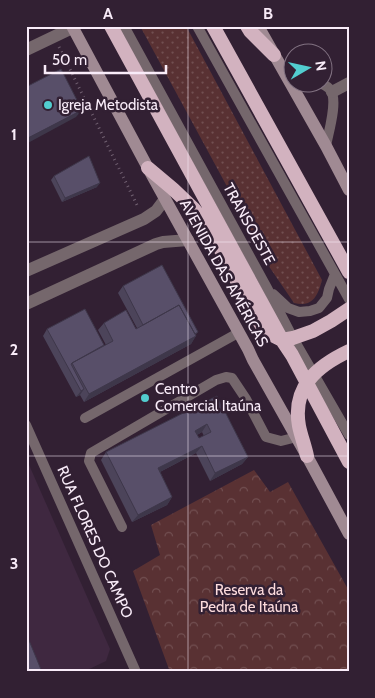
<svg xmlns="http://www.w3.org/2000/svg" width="375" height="698" font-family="Cabin,sans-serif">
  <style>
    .built { fill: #3f2840 }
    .grass { fill: url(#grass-dots) }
    .forest { fill: url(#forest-crowns) }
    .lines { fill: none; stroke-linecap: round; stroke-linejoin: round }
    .path { stroke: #716071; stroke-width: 3; stroke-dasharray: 1 4; stroke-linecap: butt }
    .service { stroke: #75676c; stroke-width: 10 }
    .minor { stroke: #75676c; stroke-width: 12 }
    .secondary { stroke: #a08a93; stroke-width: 12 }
    .trunk { stroke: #d2b2bf; stroke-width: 14 }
    .wall { fill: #4c445a; fill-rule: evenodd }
    .shaded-wall { fill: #3e374a }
    .building { fill: #584f69; stroke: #3e374a; fill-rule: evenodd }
    .grid { fill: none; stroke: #f9ecf9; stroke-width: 1; stroke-opacity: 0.55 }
    .poi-dot { fill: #52cdcf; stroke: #322033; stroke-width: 2 }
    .labels { text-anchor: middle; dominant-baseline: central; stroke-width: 5; stroke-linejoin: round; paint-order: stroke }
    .poi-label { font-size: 15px; fill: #f9ecf9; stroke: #322033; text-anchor: start }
    .street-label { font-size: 15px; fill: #f9ecf9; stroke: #322033 }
    .park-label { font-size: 15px; fill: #fcdbdc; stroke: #322033 }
    .neatline { fill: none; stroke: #f9ecf9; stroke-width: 2 }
    .grid-label { font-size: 16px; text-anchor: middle; font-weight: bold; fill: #f9ecf9 }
  </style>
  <defs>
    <pattern id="grass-dots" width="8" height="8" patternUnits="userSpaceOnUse" patternTransform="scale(1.25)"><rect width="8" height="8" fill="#593133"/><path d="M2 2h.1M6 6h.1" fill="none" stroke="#724f51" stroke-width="1.8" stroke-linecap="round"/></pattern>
    <pattern id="forest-crowns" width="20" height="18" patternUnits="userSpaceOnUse" patternTransform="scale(1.25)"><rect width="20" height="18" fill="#593133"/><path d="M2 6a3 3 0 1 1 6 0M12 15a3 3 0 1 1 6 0" fill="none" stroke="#724f51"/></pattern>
  </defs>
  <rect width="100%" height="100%" fill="#322033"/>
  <path class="built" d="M26,458L110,649L106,661L83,672H26Z"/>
  <path class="grass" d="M140,26H186L322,280C318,295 313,308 294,303L266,262L230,192Z"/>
  <path class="forest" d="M254,470L270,492L288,482L349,591V672H170L133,571L160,555L151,525Z"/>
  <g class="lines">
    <path class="path" d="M59,47L138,207"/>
    <path class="service" d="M124,26L267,288L293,338L349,435
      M197,26L349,299
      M318,82C323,84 329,87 331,91C338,102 328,134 326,146
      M273,294L288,308L299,312L310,311L319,308L327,298L329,289L335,274
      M85,418L238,333
      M26,425L136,672
      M122,527L89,461L91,453L216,380L226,377L232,378L246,399L266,437L281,441L297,437"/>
    <path class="minor" d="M26,50L72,28
      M332,92L349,83
      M26,271L144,219L156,211L165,199
      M26,304L156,244L163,242L188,240"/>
    <path class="secondary" d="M72,26L148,168L248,349L253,360L307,456L349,534
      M258,26L326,146L349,190"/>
    <path class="trunk" d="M111,26L282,340L292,355L349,462
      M213,26L349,272
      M247,26L250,31L274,55
      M148,168L173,189L194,209L207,226L222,252L254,314L266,332L282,340L293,338L313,331L331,321L349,309
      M307,456C305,446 301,436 299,426C292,387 317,366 349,351"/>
  </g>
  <path class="wall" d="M54,176L97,187L62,202L51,180Z
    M123,286L196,335L191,344L84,402L80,395L76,397L43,336L47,329L104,345H106L98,330L104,323L136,329L137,328L118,293Z
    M217,396L248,457L242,464L210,481L196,453L160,472L172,497L167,505L132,522L101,460L106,452ZM202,432L204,436L199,438L197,435Z"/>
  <path class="shaded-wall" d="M82,110L76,117L26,144V139Z
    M100,183L97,187L62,202L65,198Z
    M198,332L194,337L196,336L191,344L84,402L89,394Z
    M84,389L80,395L76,397L81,391Z
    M207,424L202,432L190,439L195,431Z
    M202,446L196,453L152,476L158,468Z
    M248,457L242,464L210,481L215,473Z
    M172,497L167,505L132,522L138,515Z"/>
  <path class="building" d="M61,69L82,110L26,139V87Z
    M89,156L100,183L65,198L54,176Z
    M162,265L198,332L195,334L179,305L143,325L123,286Z
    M179,305L196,336L89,394L72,363L113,341L104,323L126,310L136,329Z
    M85,309L104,345L72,363L71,364L84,389L81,391L47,329Z
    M217,396L248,457L215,473L202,446L158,468L172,497L138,515L106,452ZM207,424L211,432L199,438L195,431Z
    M26,633L42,672H26Z"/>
  <path class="grid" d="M188,26V672M26,242H349M26,456H349"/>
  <g class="poi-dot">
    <circle cx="48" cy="105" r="5"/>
    <circle cx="145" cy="398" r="5"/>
  </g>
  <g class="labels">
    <g class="poi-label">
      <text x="58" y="105">Igreja Metodista</text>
      <text x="155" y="389">Centro<tspan x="155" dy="17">Comercial Itaúna</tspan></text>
    </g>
    <g class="street-label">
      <text transform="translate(249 224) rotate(61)">TRANSOESTE</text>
      <text transform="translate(224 273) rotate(61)">AVENIDA DAS AMÉRICAS</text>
      <text transform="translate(95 542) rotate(66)">RUA FLORES DO CAMPO</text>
    </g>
    <g class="park-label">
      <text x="249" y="590">Reserva da<tspan x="249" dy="17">Pedra de Itaúna</tspan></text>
    </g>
  </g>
  <rect width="375" height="698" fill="none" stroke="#322033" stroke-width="55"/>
  <g transform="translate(308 68) rotate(81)"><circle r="24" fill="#322033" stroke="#827282"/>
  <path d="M0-4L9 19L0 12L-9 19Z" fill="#52cdcf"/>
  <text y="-8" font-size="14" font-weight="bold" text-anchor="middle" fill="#f9ecf9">N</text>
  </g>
  <path d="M45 65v8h121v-8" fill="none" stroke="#f9ecf9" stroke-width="2.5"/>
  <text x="52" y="65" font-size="15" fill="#f9ecf9" stroke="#322033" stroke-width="4" paint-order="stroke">50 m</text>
  <rect x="28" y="28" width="320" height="642" class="neatline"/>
  <g class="grid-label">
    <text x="108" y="19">A</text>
    <text x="268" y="19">B</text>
    <text x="14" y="140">1</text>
    <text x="14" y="355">2</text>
    <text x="14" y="569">3</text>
  </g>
</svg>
